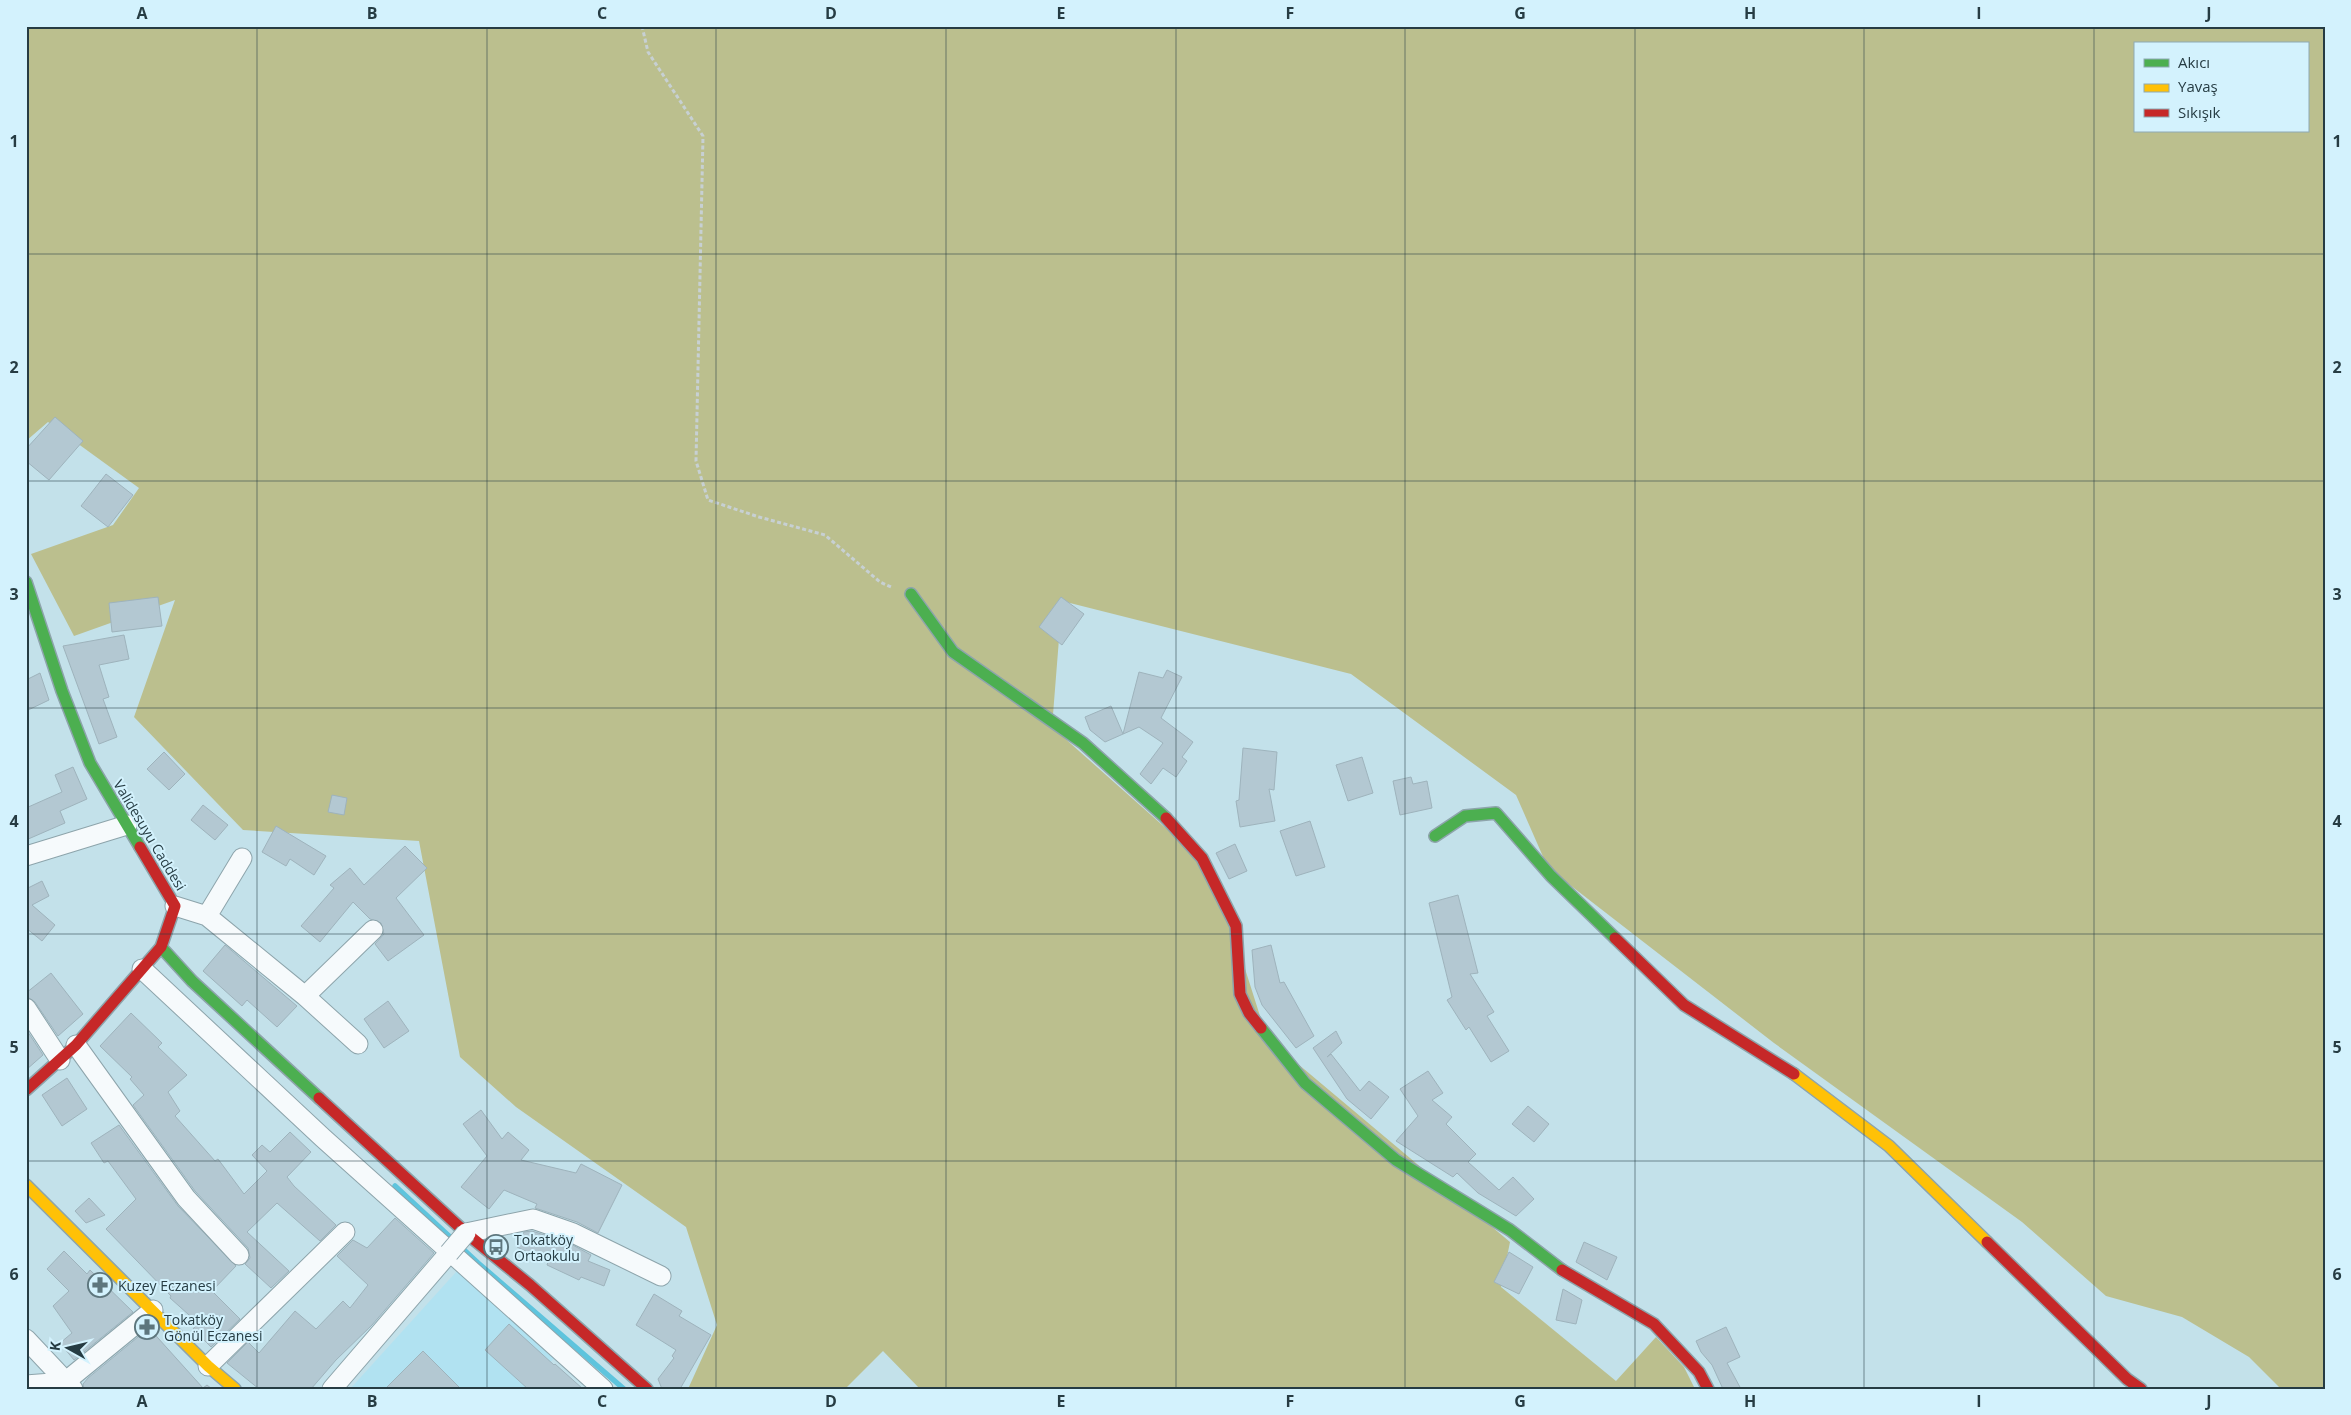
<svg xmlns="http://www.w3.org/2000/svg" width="2351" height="1415" font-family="'Open Sans',sans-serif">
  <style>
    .built { fill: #b1e2f1 }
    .forest { fill: #bbbf8e; fill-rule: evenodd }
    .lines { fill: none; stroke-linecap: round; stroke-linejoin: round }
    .stream { stroke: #5ec4dd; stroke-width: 5.5 }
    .building { fill: #b3c8d2; stroke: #9eb3bc }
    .street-casing { stroke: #8da4ab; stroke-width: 21 }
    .fast-casing { stroke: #8da4ab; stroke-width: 14 }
    .slow-casing { stroke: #8da4ab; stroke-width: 14 }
    .jam-casing { stroke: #8da4ab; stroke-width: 14 }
    .path { stroke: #c7d0d3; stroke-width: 3; stroke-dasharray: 4 2.5; stroke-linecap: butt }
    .street { stroke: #f6fafc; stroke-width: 19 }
    .fast { stroke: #4caf50; stroke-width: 11 }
    .slow { stroke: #ffc107; stroke-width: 11 }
    .jam { stroke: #c62828; stroke-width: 11 }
    .street-bridge-casing { stroke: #8da4ab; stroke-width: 21; stroke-linecap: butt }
    .street-bridge { stroke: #f6fafc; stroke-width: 19 }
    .grid { fill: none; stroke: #263c43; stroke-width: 1; stroke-opacity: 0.55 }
    .labels { text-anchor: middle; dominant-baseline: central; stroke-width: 4; stroke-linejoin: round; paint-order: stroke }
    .street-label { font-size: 14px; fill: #263c43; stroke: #d3f2fd }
    .poi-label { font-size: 14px; fill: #263c43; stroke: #d3f2fd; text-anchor: start }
    .neatline { fill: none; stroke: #263c43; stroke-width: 2 }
    .grid-label { font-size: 16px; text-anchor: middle; font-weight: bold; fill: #263c43 }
  </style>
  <rect width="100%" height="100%" fill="#c3e1ea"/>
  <path class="built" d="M457,1271L555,1357L526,1389H350Z"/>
  <path class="forest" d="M26,26H2325V1389H2281L2249,1357L2182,1317L2106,1296L2022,1222L1774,1043L1548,868L1516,795L1351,674L1062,601L1052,727L1214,871L1267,1038L1510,1242L1501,1287L1616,1381L1656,1337L1684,1367L1695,1389H920L883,1351L845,1389H688L717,1325L686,1227L516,1107L460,1057L419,841L243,830L134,717L175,600L74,636L31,554L113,525L139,488L48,422L26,441ZM2135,44H2307V131H2135Z"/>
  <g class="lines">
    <path class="stream" d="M395,1186L478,1263L624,1389"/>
  </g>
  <path class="building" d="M55,417L83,441L49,480L26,461V449Z
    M106,474L133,495L108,527L81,506Z
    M158,597L162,626L112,632L109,603Z
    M1061,597L1084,614L1062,645L1039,627Z
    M124,635L129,659L99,665L109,697L103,699L117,737L99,744L63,646Z
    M1167,670L1182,677L1161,718L1193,742L1182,757L1187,761L1176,777L1163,768L1151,784L1140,774L1163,743L1139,727L1105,742L1090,730L1085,717L1111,706L1123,734L1139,672L1163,678Z
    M40,673L49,700L26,711V680Z
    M1243,748L1277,752L1274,790L1269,789L1275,821L1240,827L1236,801L1239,800Z
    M164,752L185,774L169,790L147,769Z
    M1362,757L1373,793L1348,801L1336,765Z
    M73,767L87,799L60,811L65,823L26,840V808L62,792L55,775Z
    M1411,777L1413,784L1427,781L1432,808L1400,815L1393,781Z
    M332,795L347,798L344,815L328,812Z
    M203,805L228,825L215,840L191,820Z
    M1310,821L1325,867L1296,876L1280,831Z
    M276,826L326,856L314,875L290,859L286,866L262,852Z
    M1235,844L1247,871L1229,879L1216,853Z
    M405,846L427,868L396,898L424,935L388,961L375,944L384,934L381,923L370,919L353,902L320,942L301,926L334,888L330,885L350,868L364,885Z
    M42,881L49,896L32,905L55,925L42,941L26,928V889Z
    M1458,895L1478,973L1470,974L1494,1012L1487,1016L1509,1051L1491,1062L1469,1027L1466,1030L1447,1000L1452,997L1429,903Z
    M225,945L297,1006L277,1027L247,1000L242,1006L203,971Z
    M1271,945L1280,983L1284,982L1314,1036L1296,1048L1262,1005L1255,987L1252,950Z
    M51,973L83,1014L58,1036L35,1002L26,996V993Z
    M388,1001L409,1031L384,1048L364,1019Z
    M131,1013L162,1043L158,1047L187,1075L168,1092L180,1111L175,1116L215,1161L218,1159L244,1194L267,1171L252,1155L262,1145L270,1152L290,1132L311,1152L287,1177L294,1186L336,1225L320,1241L277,1203L247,1232L289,1271L271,1288L245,1264L250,1258L248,1248L195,1191L133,1105L144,1095L130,1079L132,1077L100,1046Z
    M26,1029L43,1055L26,1070Z
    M1336,1031L1342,1043L1327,1057L1331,1054L1360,1091L1369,1081L1389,1097L1371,1119L1347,1099L1313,1048Z
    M1428,1071L1443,1093L1432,1100L1452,1117L1446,1124L1476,1154L1468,1162L1499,1190L1513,1177L1534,1199L1516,1216L1478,1193L1457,1173L1453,1177L1396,1141L1418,1116L1400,1089Z
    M67,1078L87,1109L62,1126L42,1095Z
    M1528,1106L1549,1124L1534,1142L1512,1124Z
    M481,1110L502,1139L508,1132L529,1150L521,1160L576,1173L581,1164L622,1185L598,1233L577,1222L535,1208L537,1204L504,1190L489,1209L461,1187L487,1156L463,1124Z
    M119,1125L178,1206L236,1266L212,1291L240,1319L211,1347L193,1329L198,1323L170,1298L171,1296L106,1229L136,1199L108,1161L104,1163L91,1143Z
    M89,1198L105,1215L86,1223L75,1211Z
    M395,1218L434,1253L372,1325L336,1360L311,1389H259L227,1363L248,1342L259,1353L295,1311L316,1329L343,1301L350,1308L368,1285L337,1256L353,1240L367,1248Z
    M532,1231L569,1243L591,1255L588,1261L610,1270L604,1286L581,1277L579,1280L547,1265L548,1262L517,1247L524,1232Z
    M1584,1242L1617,1257L1607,1280L1576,1262Z
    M64,1251L87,1274L90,1270L133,1312L74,1360L60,1343L72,1333L53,1306L69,1291L47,1269Z
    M1509,1252L1533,1267L1519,1294L1494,1282Z
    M1563,1289L1582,1300L1576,1324L1556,1320Z
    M654,1294L682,1311L679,1316L711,1335L680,1389H662L658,1379L674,1358L672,1356L676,1350L636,1325Z
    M509,1324L554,1365L555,1364L583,1389H528L485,1350Z
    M1726,1327L1740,1357L1727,1363L1741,1389H1723L1712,1365L1701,1352L1696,1341Z
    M149,1328L203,1388L207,1385L212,1389H84L83,1384L88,1378Z
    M423,1351L461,1389H385Z"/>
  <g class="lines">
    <defs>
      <path id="street" d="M26,856L127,825
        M175,906L207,916L305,996L358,1044
        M207,916L242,858
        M142,969L323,1138L603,1389
        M305,996L373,930
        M26,1008L60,1060
        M76,1045L186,1198L239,1255
        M466,1233L533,1219L573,1233L661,1276
        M26,1339L73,1389
        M208,1366L345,1232
        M65,1382L153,1310
        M26,1385L65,1382
        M332,1389L449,1253"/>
      <path id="fast" d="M26,582L62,691L90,763L140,847
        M911,594L953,652L1083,743L1166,818
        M1435,836L1465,816L1496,813L1551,876L1615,938
        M161,947L192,981L319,1098
        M1261,1028L1305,1083L1396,1160L1510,1230L1562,1270"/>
      <path id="slow" d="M1794,1074L1889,1146L1987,1242
        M26,1185L208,1366L235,1389"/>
      <path id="jam" d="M1166,818L1202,858L1236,926L1240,994L1249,1013L1261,1028
        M1615,938L1684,1005L1794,1074
        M26,1090L76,1045L161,947L175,906L140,847
        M319,1098L466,1233L530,1285L647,1389
        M1987,1242L2127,1379L2141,1389
        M1562,1270L1654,1324L1699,1372L1708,1389"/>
    </defs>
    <use href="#street" class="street-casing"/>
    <use href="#fast" class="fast-casing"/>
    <use href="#slow" class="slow-casing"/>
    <use href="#jam" class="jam-casing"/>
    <path class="path" d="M642,26L648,52L703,136L696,461L708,500L759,517L825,535L880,582L891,587"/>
    <use href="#street" class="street"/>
    <use href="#fast" class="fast"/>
    <use href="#slow" class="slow"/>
    <use href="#jam" class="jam"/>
    <defs>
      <path id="street-bridge" d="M449,1253L466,1233"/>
    </defs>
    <use href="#street-bridge" class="street-bridge-casing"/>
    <use href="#street-bridge" class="street-bridge"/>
  </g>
  <path class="grid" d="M257,26V1389M487,26V1389M716,26V1389M946,26V1389M1176,26V1389M1405,26V1389M1635,26V1389M1864,26V1389M2094,26V1389M26,254H2325M26,481H2325M26,708H2325M26,934H2325M26,1161H2325"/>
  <defs>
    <symbol id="bus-ring" viewBox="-11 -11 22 22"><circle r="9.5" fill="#d3f2fd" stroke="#5d767d" stroke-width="1.5"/><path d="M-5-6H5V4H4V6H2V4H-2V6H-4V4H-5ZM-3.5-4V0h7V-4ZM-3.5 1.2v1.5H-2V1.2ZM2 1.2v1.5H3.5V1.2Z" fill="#5d767d"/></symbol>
    <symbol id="pharmacy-ring" viewBox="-11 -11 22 22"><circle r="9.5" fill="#d3f2fd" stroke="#5d767d" stroke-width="1.5"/><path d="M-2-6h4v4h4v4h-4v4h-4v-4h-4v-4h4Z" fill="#5d767d"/></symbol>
  </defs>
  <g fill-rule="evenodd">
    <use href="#bus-ring" x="482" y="1233" width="28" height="28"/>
    <use href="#pharmacy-ring" x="86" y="1271" width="28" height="28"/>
    <use href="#pharmacy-ring" x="133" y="1313" width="28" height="28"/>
  </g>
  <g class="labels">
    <g class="street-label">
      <text transform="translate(150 835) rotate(59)">Validesuyu Caddesi</text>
    </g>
    <g class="poi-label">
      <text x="514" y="1239">Tokatköy<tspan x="514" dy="16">Ortaokulu</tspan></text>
      <text x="118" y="1285">Kuzey Eczanesi</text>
      <text x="164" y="1319">Tokatköy<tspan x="164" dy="16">Gönül Eczanesi</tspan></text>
    </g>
  </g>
  <rect width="2351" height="1415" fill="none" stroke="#d3f2fd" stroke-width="55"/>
  <rect x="2134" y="42" width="175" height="90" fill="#d3f2fd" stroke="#8ea9b3"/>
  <rect x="2144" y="59" width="25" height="8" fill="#4caf50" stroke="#8ea9b3"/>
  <text x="2178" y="68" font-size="15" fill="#263c43">Akıcı</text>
  <rect x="2144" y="84" width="25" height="8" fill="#ffc107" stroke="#8ea9b3"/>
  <text x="2178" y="92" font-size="15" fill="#263c43">Yavaş</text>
  <rect x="2144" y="109" width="25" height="8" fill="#c62828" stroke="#8ea9b3"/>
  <text x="2178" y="118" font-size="15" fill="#263c43">Sıkışık</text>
  <g transform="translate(68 1348) rotate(278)" stroke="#d3f2fd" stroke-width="4" paint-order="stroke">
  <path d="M0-4L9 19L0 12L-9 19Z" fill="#263c43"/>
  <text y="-8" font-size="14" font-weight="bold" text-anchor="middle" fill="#263c43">K</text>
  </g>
  <rect x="28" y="28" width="2296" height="1360" class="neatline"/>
  <g class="grid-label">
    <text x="142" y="19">A</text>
    <text x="372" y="19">B</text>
    <text x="602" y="19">C</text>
    <text x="831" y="19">D</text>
    <text x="1061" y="19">E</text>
    <text x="1290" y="19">F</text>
    <text x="1520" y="19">G</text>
    <text x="1750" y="19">H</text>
    <text x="1979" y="19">I</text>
    <text x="2209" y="19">J</text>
    <text x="14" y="147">1</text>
    <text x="2337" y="147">1</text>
    <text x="14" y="373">2</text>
    <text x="2337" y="373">2</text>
    <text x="14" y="600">3</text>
    <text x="2337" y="600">3</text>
    <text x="14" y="827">4</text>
    <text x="2337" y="827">4</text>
    <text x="14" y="1053">5</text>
    <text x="2337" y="1053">5</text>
    <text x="14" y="1280">6</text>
    <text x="2337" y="1280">6</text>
    <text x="142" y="1407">A</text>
    <text x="372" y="1407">B</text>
    <text x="602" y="1407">C</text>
    <text x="831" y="1407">D</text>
    <text x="1061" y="1407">E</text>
    <text x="1290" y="1407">F</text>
    <text x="1520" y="1407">G</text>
    <text x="1750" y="1407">H</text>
    <text x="1979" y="1407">I</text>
    <text x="2209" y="1407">J</text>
  </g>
</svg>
